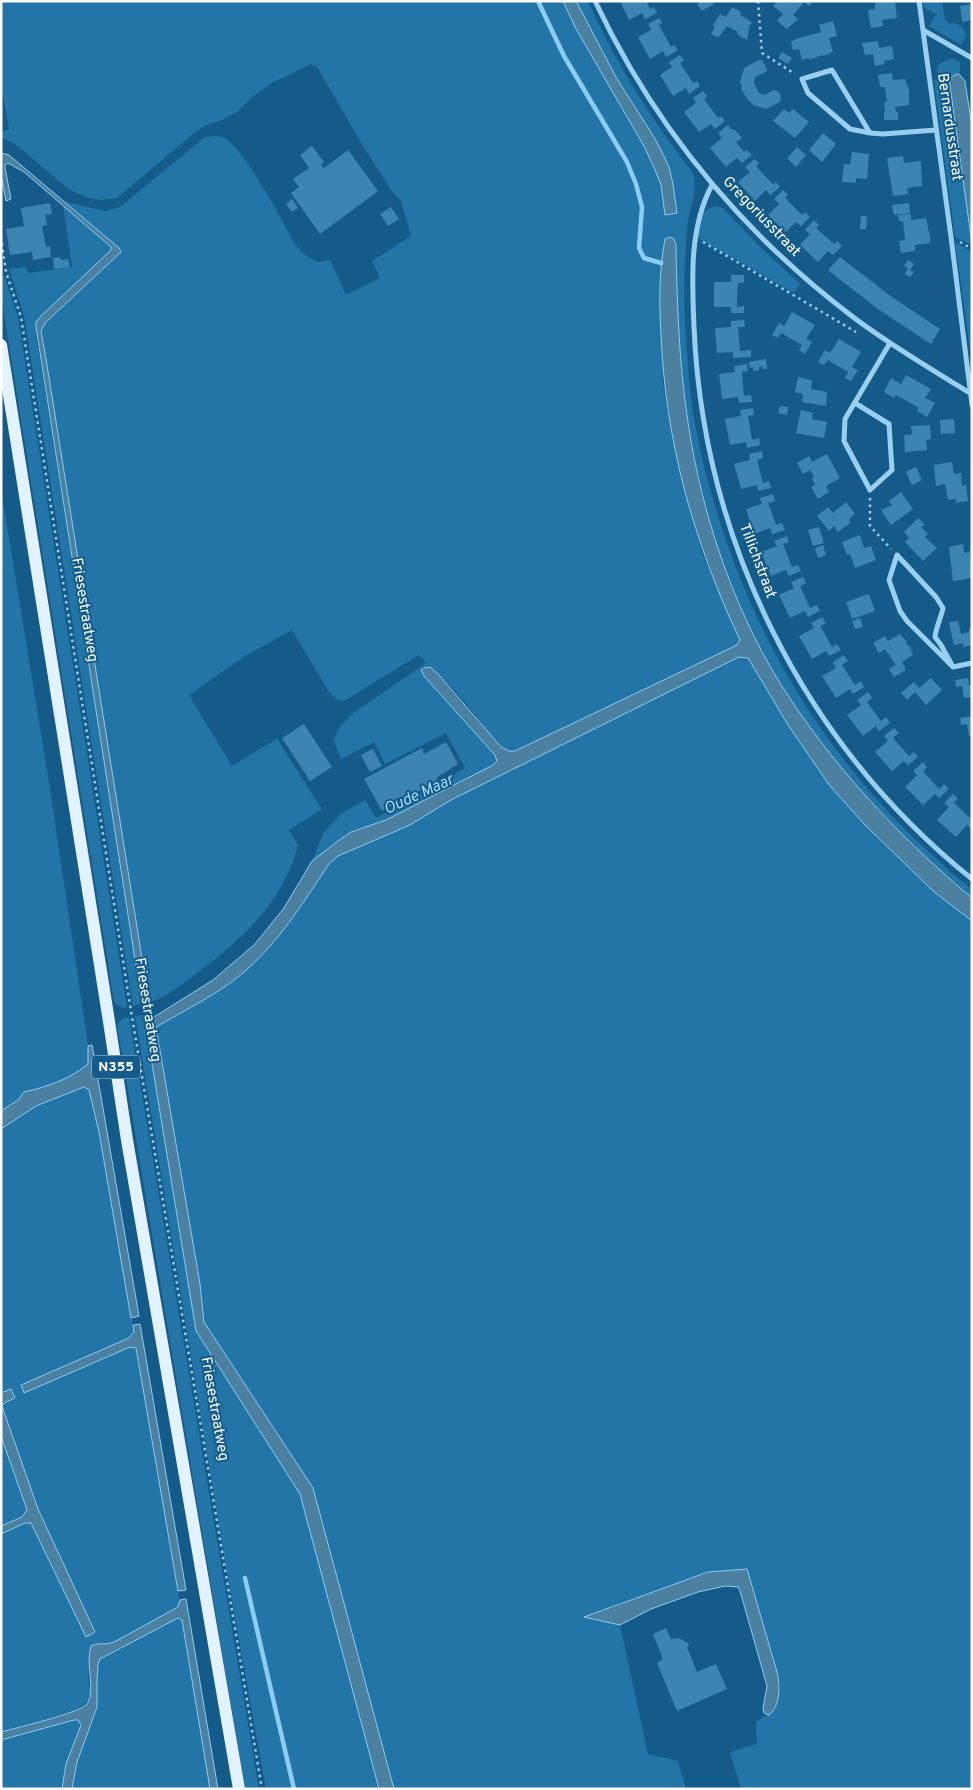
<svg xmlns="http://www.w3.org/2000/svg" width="973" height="1790" font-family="Overpass,sans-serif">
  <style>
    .green { fill: #2375a7 }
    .water { fill: #4b80a1; stroke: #8bcdf3 }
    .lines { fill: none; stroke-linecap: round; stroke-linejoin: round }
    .stream { stroke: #8bcdf3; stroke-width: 4.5 }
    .building { fill: #3c85b2 }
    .path { stroke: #9acff0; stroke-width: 2.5; stroke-dasharray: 2.5 4; stroke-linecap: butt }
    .minor { stroke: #9acff0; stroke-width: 5 }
    .primary { stroke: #e2f2ff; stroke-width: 12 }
    .labels { text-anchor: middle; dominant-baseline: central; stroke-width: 4; stroke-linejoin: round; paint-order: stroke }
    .shield { fill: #145b89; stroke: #b8cedc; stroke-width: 1 }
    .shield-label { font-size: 14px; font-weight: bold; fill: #fff }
    .street-label { font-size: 15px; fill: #fff; stroke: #145b89 }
    .water-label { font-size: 16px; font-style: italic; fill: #a5d9f7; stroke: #145b89 }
  </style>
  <rect width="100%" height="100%" fill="#145b89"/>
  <path class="green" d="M1,1H563L575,27L645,148L655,170L661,185L665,215L677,213C674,155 644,127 617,79C602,54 589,27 576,1H588C615,63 652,120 693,173C698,188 691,205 688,220C686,235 686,250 685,265C683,298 685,333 688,366C690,406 699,447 709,485C746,622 815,743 917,841C935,857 952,875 972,889V898C903,840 841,775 791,700C761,655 738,604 720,554C715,541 712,527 708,514C689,445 681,376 677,305L662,377L672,438L690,511L704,558L740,640L737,645L515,751H509L501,747C478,721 458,689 430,667L424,676L495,755L497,761L493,765L386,820L351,832L312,861L324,832L341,814L365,800L376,818L465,768L446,733L385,764L374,742L341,759L334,741L338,729L352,714L426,663L419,655L344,701L337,700L329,692L292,630L245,656L189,695L232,766L277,739L322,809L289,830L298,845C284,903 238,943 192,977C179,986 164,999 149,1002L46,359L41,331L45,323L121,252L119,248L65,202L105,211L120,207L205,137C211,137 219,135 224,138C244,147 284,225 297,247L308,257L318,262L330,260L346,295L380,278L372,261L411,236L401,201L391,190L360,141L317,67L311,64L272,83L251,98L237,112L220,121L208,124L193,134L117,198L101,200L89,198L70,190L15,144L1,137V130L3,132L9,129L1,82Z
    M923,1H942L945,20L951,24L954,23L962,27L966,35L961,45L929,26L936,14L924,8Z
    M948,59H953L960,62V75L956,74L949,79L972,245L955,237L934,81L939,79L937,69L939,64Z
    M63,205L111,247V250L40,317L36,335L142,1004L133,1006L24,316L9,269L26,267L28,273L72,267Z
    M715,206L723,208L760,247L800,284L794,293L698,238C700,221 698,212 715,206Z
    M955,242L972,252V364Z
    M4,275L18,317L127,1007L123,1008L114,1002L2,301V279Z
    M1,489L49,782L88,1045V1064L80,1071L65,1079L41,1089L22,1094L18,1100L1,1111Z
    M739,657L748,658L788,725L830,786L864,824L933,891L972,921V1789H741L730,1752L757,1744L756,1722L774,1710L780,1687L777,1672L747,1569L708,1572L620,1603L585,1617L620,1625L648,1754L678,1761L686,1789H394L313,1488L204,1322L200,1284L156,1027C183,1011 213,997 238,977C277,947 302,904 329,864L338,856L410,825L451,800Z
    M144,1015L196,1331L300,1494L379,1789H266L227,1574L135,1016Z
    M129,1017L259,1789H245L117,1025L123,1018Z
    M85,1087L90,1090L99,1132L134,1332L129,1338L22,1385L130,1347L136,1348L180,1603L178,1607L116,1641L108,1645H102C98,1651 90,1661 89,1668C87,1678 92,1689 89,1699C85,1712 17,1727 1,1732V1534L25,1523H31L86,1636L95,1632L38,1509L2,1406L11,1389L1,1393V1129L36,1106Z
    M1,1436L27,1510L22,1517L1,1526Z
    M178,1618L182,1620L210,1789H72L77,1762L97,1707V1680L98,1665L101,1659Z
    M74,1720H78L81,1725L66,1764L62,1789H1V1740Z"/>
  <path class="water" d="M563,1H576L617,79L654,137L663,154L669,167L673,184L677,213L665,215L661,185L655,170L645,148L575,27Z
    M956,74L960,75L965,81L972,127V244L949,79Z
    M1,153L9,155L119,248L121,252L45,323L41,331L46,359L149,1002L142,1004L36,327V322L40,317L111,250V247L24,172L8,163L5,165V168L11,199L6,201L1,175Z
    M670,237L674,239L676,245C677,304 679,363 688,422C702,518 737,620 791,700C841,775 903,840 972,898V921L933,891L864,824L830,786L788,725L748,658L739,657L451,800L410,825L338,856L329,864C302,904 277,946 238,977C213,997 183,1011 156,1027L200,1284L204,1322L313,1488L394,1789H379L300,1494L196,1331L144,1015L150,1014L154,1017L213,980L255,944L284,908L312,861L342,838L351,832L386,820L493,765L497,761L495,755L424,676L421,670L424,668L430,667L439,675L501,747L509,751H515L737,645L740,640C694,543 665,441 661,334C659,302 659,271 665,239Z
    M92,1045L139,1316L131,1318L99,1132L89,1090L84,1087L36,1106L1,1129V1111L18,1100L24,1092C47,1087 70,1079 88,1064V1046Z
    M140,1324L186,1590L178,1591L136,1348L130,1347L24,1393L21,1385L129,1338L134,1332L133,1325Z
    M11,1389L15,1398L6,1402L2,1406L38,1509L95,1632L86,1637L31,1523H25L1,1534V1526L22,1517L27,1510L1,1436V1393Z
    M747,1569L777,1672C780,1685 781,1705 769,1715L764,1713L763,1708L767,1686L740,1591L738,1587L725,1586L698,1592L651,1609L620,1625L584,1617L708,1572Z
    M186,1599L218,1789H210L182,1620L178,1618L100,1659L98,1665L97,1680V1707L77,1762L72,1789H62L66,1764L81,1725L78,1720H74L1,1740V1732C16,1728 79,1713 87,1704C88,1703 89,1699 90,1697C93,1680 86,1663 91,1646C100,1641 104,1647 116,1641L178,1607L180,1600Z"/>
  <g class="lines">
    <path class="stream" d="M538,1L564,56L627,162L636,184L642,207L639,248L644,258L661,263
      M245,1578L294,1789"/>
  </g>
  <path class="building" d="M620,1H646L650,9L654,7L657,13L645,19L642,13L629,20Z
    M698,1H712L714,4L702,11L697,4L699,3Z
    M777,1H813L809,6L804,2L793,15L798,19L787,29L777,21L783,14L773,6Z
    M875,1H895L897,18L882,20L883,26L871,28L868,10L875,9Z
    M972,4V20L962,22L960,6Z
    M732,7L741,12L740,15L752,22L748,29H749L747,40L737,34L738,32L727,26L718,38L711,34L715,27L713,26L720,14L726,17Z
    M659,18L662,23L659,25L671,47L674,45L678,50L666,57L663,51L650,59L638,37L651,30L648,24Z
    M833,21L837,36L829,38L833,52H830V54L822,56V55L809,60V58L802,60L799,49L793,50L791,42L796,39L821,32L819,25Z
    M878,41L879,48L892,46L894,59L884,61L885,64L875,66L873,54L865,55L862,43Z
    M782,52L792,58L788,64L778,58Z
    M680,55L684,60L680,63L693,83L697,81L700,86L689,94L686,88L673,96L660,75L672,67L669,62Z
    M759,60H762L767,69L766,72L755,77L754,83L759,93L765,95L774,90L779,92L781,97L780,102L766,109L753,105L750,101L748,100L741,89L742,86L740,82L744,68Z
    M892,73L893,80L905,79L909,90V105L895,107L896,112H898V120H884V112H885L884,102H887L885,87H880L878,75Z
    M703,91L707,96L704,99L718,118L721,116L725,121L715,129L711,124L699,132L684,112L696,103L693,98Z
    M784,109L789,113L793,109L809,122L795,138L773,121Z
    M728,125L732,130L734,129L742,138L736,142L744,152L747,150L752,155L742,163L737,158L726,167L710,148L722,138L718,133Z
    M823,133L836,144L822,162L809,150Z
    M312,146L324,162L321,165L324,168L348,150L378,191L320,234L291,193L299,187L293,179L309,168L300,155Z
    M797,147L806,155L796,167L787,158Z
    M852,152L869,154L867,179L856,178V183L842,182L844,164L850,165Z
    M903,156L904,163L919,161L921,162L922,186L907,188L908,194L893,196L887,158Z
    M755,159L759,163L756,166L764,175L773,184L776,182L780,187L770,195L766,190L755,201L738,182L750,172L745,167Z
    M783,190L788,195L785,198L802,215L805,212L810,217L801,226L796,222L786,232L768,215L779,204L774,199Z
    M292,199L298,208L292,212L286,204Z
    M50,203L52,214L45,215L47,225L42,226L46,247L50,246L51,257L33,260L32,252L10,255L6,229L24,226L21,208Z
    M909,203L910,213L894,215L892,205Z
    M391,207L399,219L388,226L380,214Z
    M911,214V220L926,218L931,241H929L930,243L915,245V251L901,253L899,241L905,240L903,221H899L898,215Z
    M861,216H867L866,229H860Z
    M814,220L819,225L816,228L834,244L837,241L842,246L833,255L828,251L818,262L800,245L810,234L805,230Z
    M60,257L61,260L68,259L70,267L54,269L53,258Z
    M840,257L889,295L940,329L931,344L878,309L834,275L828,270Z
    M908,260L914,264L910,270L914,272L910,277L905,274L908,268L904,266Z
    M731,275H744V283H738L737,295V307L744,306V313H731V307H714V282H731Z
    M792,312L815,325L806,339L812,342L805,354L799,350L802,345L781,333L778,338L772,335L779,323L784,326Z
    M744,320L745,327H738L740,351L751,350V357L733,358V352L717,353L715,328L731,327V321Z
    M839,339L861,352L852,367L858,370L851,381L845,378L848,372L828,360L824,365L818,362L825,350L830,353Z
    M766,359L767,369H763L762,366L759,367V370L753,371V367L750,368L749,362Z
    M747,364L748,371L742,372L744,396L751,395L752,402L739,403L738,397L722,399L719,374L735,372L734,366Z
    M906,375L931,389L925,398L935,403L927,417L917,411L919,408L896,395L894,398L884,392L891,378L901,384Z
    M798,377L812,380L811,389L827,392L826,406L802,402L803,394L795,392Z
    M780,406L788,407L787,415L778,413Z
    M753,408L754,415L748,416L752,440L759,438L760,445L747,448L746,442L730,445L725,419L741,416L740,410Z
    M801,410L813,413L812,419L827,422L824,438L796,433Z
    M954,419L955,433L941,434L940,420Z
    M930,425L931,439L926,440L927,450L905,452L904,435H910L912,433L911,426Z
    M762,451L763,458L757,460L763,483L769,481L771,488L758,491L757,485L741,489L734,464L750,460L749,454Z
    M827,454L840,478L826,486L829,492L818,499L811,487L815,485L812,478L814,477L810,470L803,474L797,463L809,456L812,462Z
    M952,462L954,474L961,473L962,486L966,485L968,501L956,503V499L948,500L945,484L936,486L934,465Z
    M916,467L922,480L912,485L906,472Z
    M901,492L913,509L891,525L881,510L892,505L889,501Z
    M773,494L775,501L768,503L776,525L782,523L785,530L772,534L770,528L754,534L746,509L762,504L760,498Z
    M846,502L855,514L849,519L850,523L838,532L834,526L829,531L817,516L828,507L833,513L834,512Z
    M918,518L925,525L921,527L928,534L925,537L937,548L923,561L905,542L909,538L904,532Z
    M819,527L824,543L813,546L808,530Z
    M860,535L864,548L871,546L876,560L855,568L850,554L847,555L842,542Z
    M787,536L789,542L783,544L792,567L798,565L801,571L789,576L786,570L771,576L761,552L777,546L774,541Z
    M963,544L964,553L969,552L970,550L972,578L953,581L949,547Z
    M823,545L826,555L818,558L815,548Z
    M803,577L806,583L800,586L810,608L817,605L820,611L808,617L805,611L790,618L779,595L794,588L791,582Z
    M869,594L875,611L852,619L846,602Z
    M822,617L826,623L820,626L826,636L832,647L837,644L841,650L829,656L826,651L812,659L799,636L814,628L811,623Z
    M860,618L863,627L855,629L852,621Z
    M958,621L961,634L969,632V628L972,627V645L963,647V643L954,645L949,622Z
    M900,634L907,642L906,643L908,646L909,645L913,655L902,662L906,670L894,677L889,669L896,665L885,649L879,653L873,643L885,636L888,641Z
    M844,655L848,661L842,665L855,685L861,681L864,687L853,694L850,689L836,698L822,676L836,668L833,662Z
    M931,678L942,690L926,705L915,692L907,700L901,693L914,682L919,688Z
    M968,678L969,685L972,684V697L964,698L962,686L956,687L955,680Z
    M868,692L872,698L867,702L881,721L886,717L890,723L879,731L876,726L863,736L847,715L861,705L857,700Z
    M972,716V736H969L967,724L961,725L960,718Z
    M304,724L332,767L310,781L282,738Z
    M894,728L899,733L893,738L909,756L914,752L918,757L908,765L904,761L892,771L875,752L888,741L884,736Z
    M446,742L458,764L436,778L438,781L382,811L364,779L422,748L424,754Z
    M373,749L382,766L370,772L361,755Z
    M923,762L927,767L923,771L939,789L944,784L949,789L939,798L935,794L923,805L905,787L917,775L913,771Z
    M953,794L958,798L954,803L972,820V829L967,825L956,837L937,820L949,807L944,803Z
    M666,1628L671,1639L679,1638L688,1643L689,1646L687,1647L697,1672L716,1664L727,1689L677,1711L657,1663L663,1659L653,1634Z"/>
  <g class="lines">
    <path class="path" d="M758,1L762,53L795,74
      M1,237L6,272L21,317L131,1011L262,1789
      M703,242L856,332
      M960,242L972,249
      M870,498V526L891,549"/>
    <path class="minor" d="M595,1C655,128 741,232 853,317C890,345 931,369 970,393
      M919,1L951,237L972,405
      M923,30L972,58
      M870,133L850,129L808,93L802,79L832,70L870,133L883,134L936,130
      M712,185C689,228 692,279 694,327C703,541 804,744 972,879
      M855,403L889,424L892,470L870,490L844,441L845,419L890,343
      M897,555L936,597L943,608C941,618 936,627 935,637L941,645L953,667L907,621L900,611L889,580Z
      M953,667L972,663"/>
    <path class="primary" d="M1,345L108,1015L127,1140L239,1789"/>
  </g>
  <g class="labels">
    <rect class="shield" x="92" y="1055.5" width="48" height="23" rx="4"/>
    <g class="shield-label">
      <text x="116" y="1067">N355</text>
    </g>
    <g class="street-label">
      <text transform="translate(949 127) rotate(82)">Bernardusstraat</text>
      <text transform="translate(761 217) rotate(46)">Gregoriusstraat</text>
      <text transform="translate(757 561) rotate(69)">Tillichstraat</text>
      <text transform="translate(84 610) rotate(81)">Friesestraatweg</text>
      <text transform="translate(147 1010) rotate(81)">Friesestraatweg</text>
      <text transform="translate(214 1409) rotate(80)">Friesestraatweg</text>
    </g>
    <g class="water-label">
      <text transform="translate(419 795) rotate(-25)">Oude Maar</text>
    </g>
  </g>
  <rect width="973" height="1790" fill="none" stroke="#ffffff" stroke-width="5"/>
</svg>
